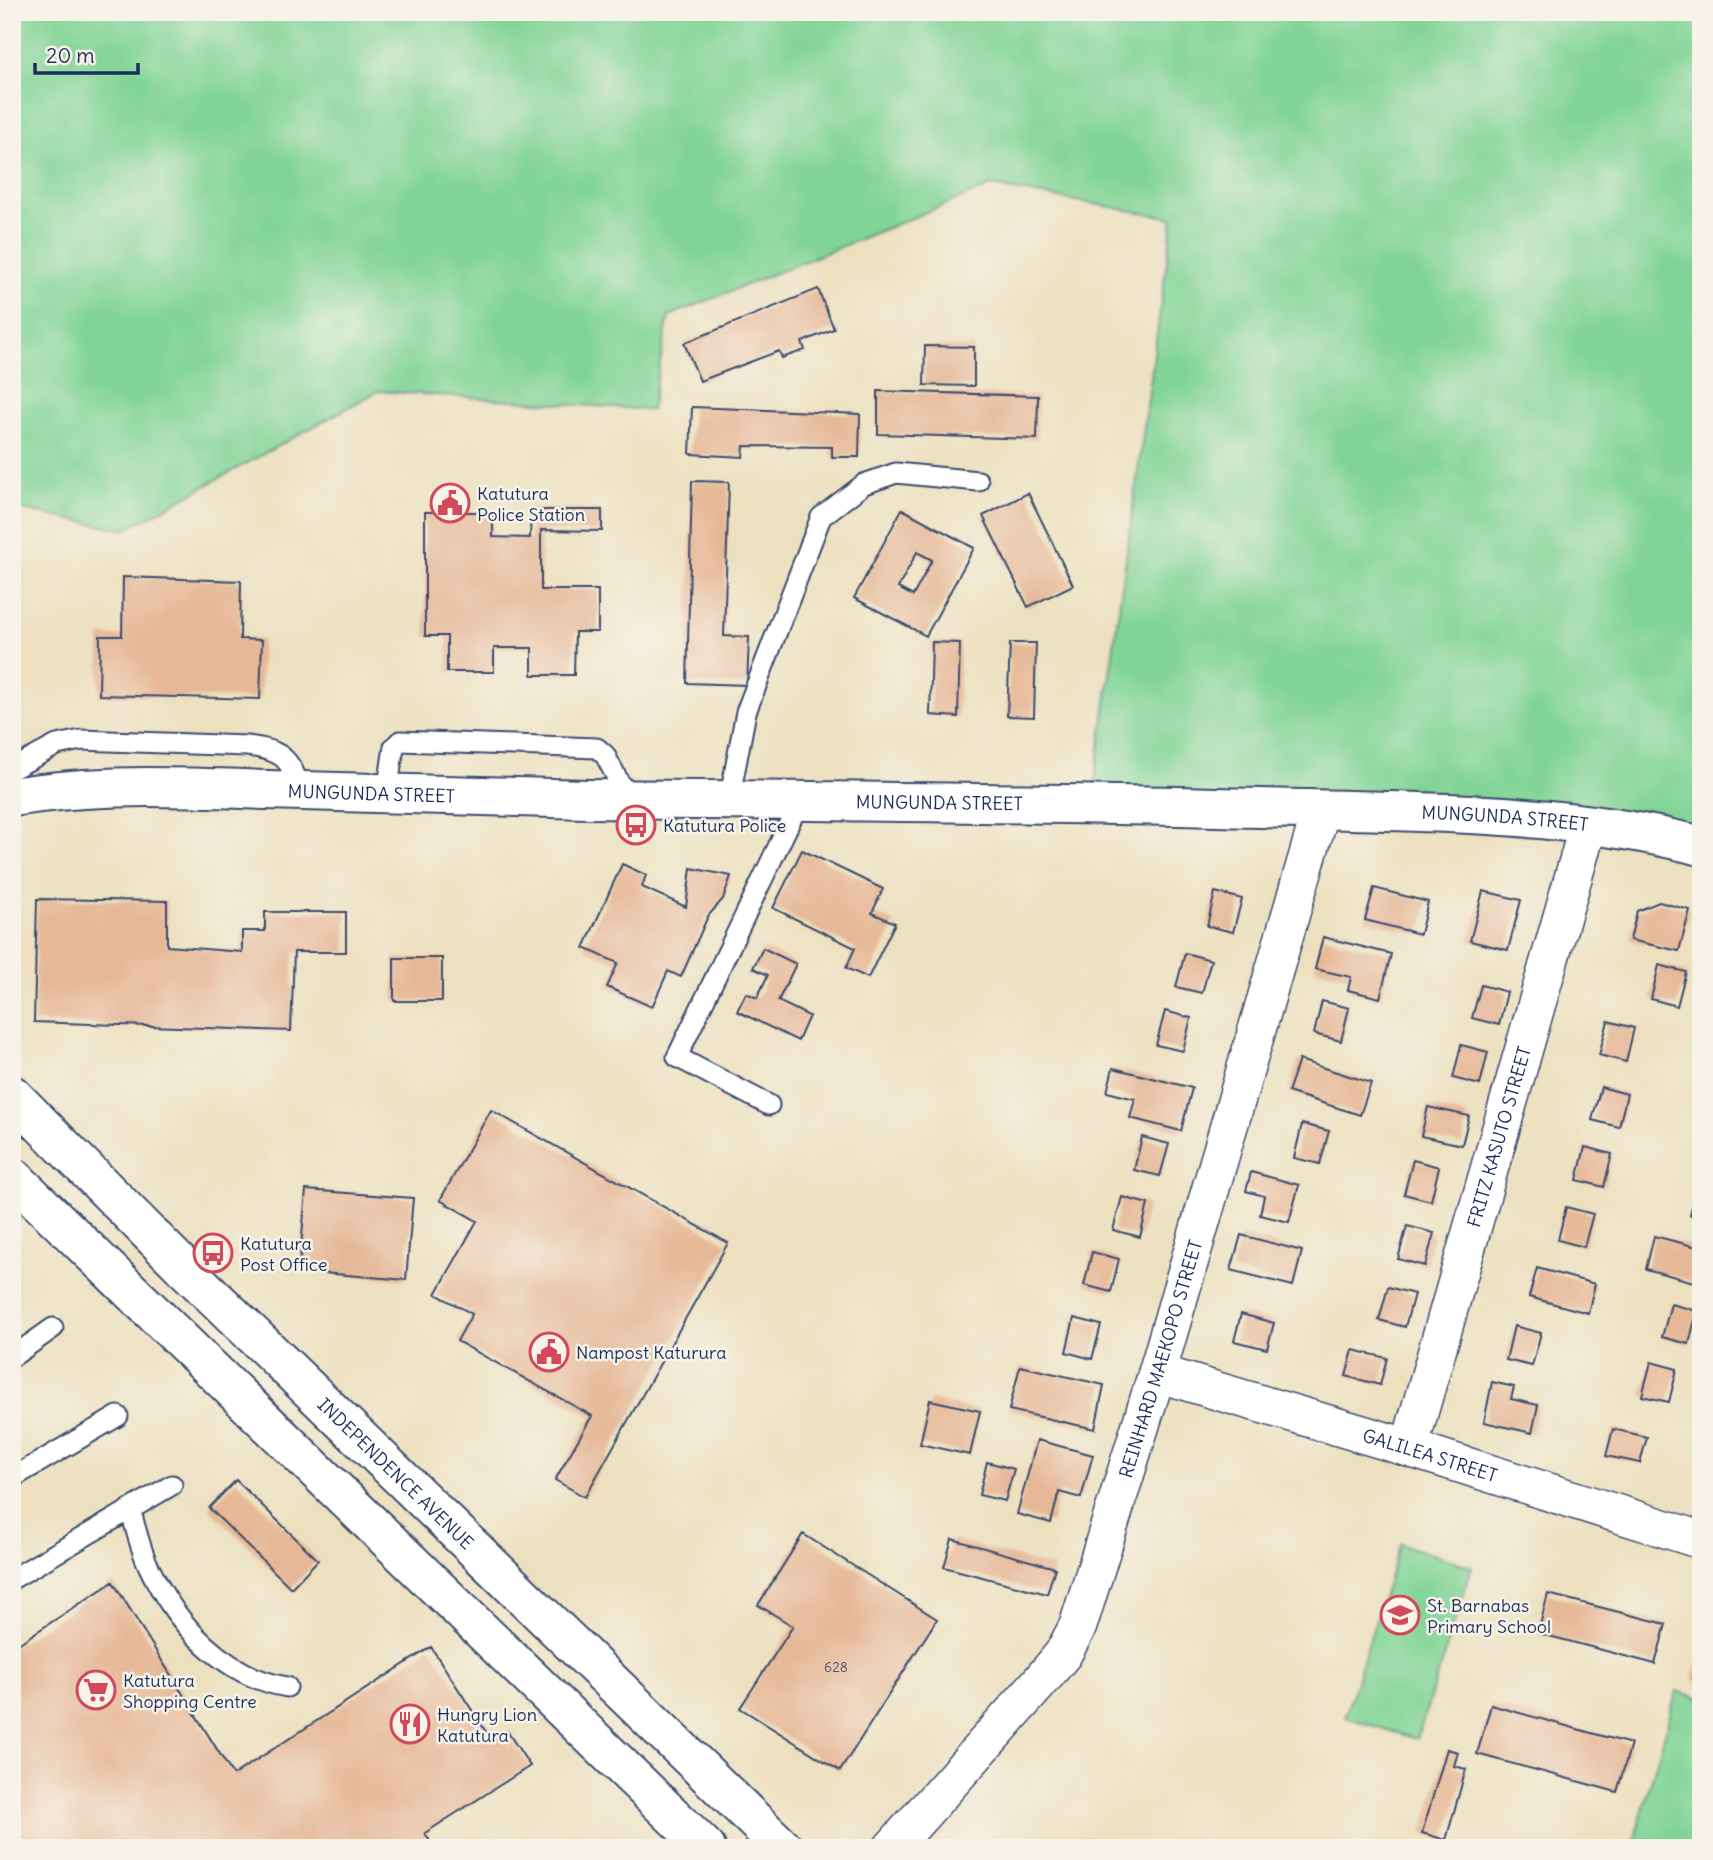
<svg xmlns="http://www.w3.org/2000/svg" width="1713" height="1860" font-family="Delius,sans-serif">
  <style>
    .green { fill: #81d496; stroke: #4e827a; stroke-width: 2 }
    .building { fill: #e6b897; fill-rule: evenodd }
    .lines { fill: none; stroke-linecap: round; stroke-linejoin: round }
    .service-casing { stroke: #3a4a6d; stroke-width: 23 }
    .minor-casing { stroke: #3a4a6d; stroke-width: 40 }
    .tertiary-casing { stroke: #3a4a6d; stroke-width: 42 }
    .secondary-casing { stroke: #3a4a6d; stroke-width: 42 }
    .service { stroke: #fff; stroke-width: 19 }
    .minor { stroke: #fff; stroke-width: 37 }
    .tertiary { stroke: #fff; stroke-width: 38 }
    .secondary { stroke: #fff; stroke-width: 38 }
    .labels { text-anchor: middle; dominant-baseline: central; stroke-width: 5; stroke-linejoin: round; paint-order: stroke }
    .number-label { font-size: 14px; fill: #4e516c }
    .poi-label { font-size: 18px; fill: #1b2f5e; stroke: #f7f3e8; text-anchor: start }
    .street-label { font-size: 18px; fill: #1b2f5e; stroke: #f7f3e8 }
  </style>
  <rect width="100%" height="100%" fill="#f7f3e8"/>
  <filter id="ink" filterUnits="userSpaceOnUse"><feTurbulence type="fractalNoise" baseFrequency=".0143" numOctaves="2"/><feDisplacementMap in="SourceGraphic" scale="14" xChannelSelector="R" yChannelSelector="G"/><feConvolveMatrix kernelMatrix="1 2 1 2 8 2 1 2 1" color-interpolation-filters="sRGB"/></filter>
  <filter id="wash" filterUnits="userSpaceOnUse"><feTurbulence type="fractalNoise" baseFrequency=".00686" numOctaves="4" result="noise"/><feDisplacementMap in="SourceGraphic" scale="28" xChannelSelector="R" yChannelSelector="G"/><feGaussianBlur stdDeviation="1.57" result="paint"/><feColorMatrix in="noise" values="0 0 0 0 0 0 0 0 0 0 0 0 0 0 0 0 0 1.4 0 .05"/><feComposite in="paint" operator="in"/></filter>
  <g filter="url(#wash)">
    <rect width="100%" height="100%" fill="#ece0bf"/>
    <path class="green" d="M12,12H1701V846L1092,804L1173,218L991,186L669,316L651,410L378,391L125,530L12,508Z
      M1400,1544L1472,1567L1417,1739L1345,1717Z
      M1677,1691L1701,1698V1848H1632Z"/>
    <g id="blocks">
      <path class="building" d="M818,289L834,329L802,342L805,350L782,358L779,351L700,381L684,343Z
        M925,346L974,347V386L924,385Z
        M878,391L1038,396L1037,439L878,434Z
        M692,407L860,414L859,457H832V447L744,446L743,457L690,454Z
        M692,481L729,482L724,636L749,637L747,685L687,683Z
        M1028,493L1073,585L1028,607L983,516Z
        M902,509L974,548L926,636L854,598ZM917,552L932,560L913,596L898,588Z
        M531,510H602V531L541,530V590H598V632H575L574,675H532V648H494V672H447V636H425V512H493V537L530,538Z
        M123,577L241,581L240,639L262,640L260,699L99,695L100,636H122Z
        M932,642L960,643L958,717L930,715Z
        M1010,643H1036L1034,717L1007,716Z
        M802,850L883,889L872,913L895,923L868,978L846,968L855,948L773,908Z
        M622,864L646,875L642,887L686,907L691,868L731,876L723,899L708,916L681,977L668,971L652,1007L607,987L618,963L584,948Z
        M1374,888L1428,902L1420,934L1365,920Z
        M1483,891L1521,900L1508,950L1470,941Z
        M1215,892L1242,899L1233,932L1207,926Z
        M37,899L167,901V946L242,952V931H265V912H346V952H294L291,1031L34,1022Z
        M1659,902L1690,910L1679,951L1630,940L1637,911Z
        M1323,937L1391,954L1380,998L1348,990L1351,977L1315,969Z
        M763,948L796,964L778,1001L809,1016L798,1041L737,1011L746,993L757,998L768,975L753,968Z
        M1185,953L1211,960L1202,993L1176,987Z
        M394,958H442V1001H394Z
        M1659,965L1686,972L1677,1006L1651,999Z
        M1481,985L1507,992L1499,1025L1472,1018Z
        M1322,1001L1349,1008L1341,1041L1314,1034Z
        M1165,1011L1191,1018L1183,1051L1156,1045Z
        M1608,1021L1634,1028L1626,1062L1599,1055Z
        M1461,1045L1488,1052L1480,1085L1453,1078Z
        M1299,1060L1371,1083L1360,1115L1288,1092Z
        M1113,1068L1192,1088L1181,1131L1130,1118L1135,1099L1107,1092Z
        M1601,1087L1627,1094L1619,1127L1592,1120Z
        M1428,1107L1469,1116L1462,1145L1421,1136Z
        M491,1110L728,1243L585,1497L555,1480L592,1416L457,1341L472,1314L436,1294L477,1221L440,1200Z
        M1302,1124L1329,1131L1320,1164L1294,1158Z
        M1142,1137L1169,1144L1160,1176L1134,1170Z
        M1585,1147L1612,1154L1604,1187L1577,1180Z
        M1413,1160L1439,1167L1431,1201L1404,1194Z
        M1251,1172L1299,1185L1289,1222L1260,1215L1264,1196L1246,1191Z
        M1698,1182H1701V1217L1690,1215Z
        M306,1190L413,1198L406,1280L299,1271Z
        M1122,1197L1148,1204L1140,1237L1113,1230Z
        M1566,1207L1593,1214L1584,1247L1558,1240Z
        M1407,1226L1434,1233L1425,1266L1398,1259Z
        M1241,1235L1302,1251L1293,1286L1231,1270Z
        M1654,1236L1701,1248L1694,1282L1646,1269Z
        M1092,1252L1119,1259L1111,1292L1084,1285Z
        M1537,1268L1595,1284L1588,1313L1529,1297Z
        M1388,1287L1414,1294L1405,1327L1379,1320Z
        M1671,1304L1697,1311L1689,1344L1662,1337Z
        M1241,1314L1274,1323L1267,1349L1234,1341Z
        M1074,1318L1101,1325L1092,1359L1066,1352Z
        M1514,1326L1541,1333L1532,1366L1506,1360Z
        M1353,1350L1387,1358L1380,1385L1346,1376Z
        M1651,1362L1677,1369L1669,1402L1642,1396Z
        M1020,1366L1104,1385L1095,1429L1009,1410Z
        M1492,1382L1514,1387L1511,1399L1538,1405L1532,1433L1484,1422Z
        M930,1400L980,1411L970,1455L920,1444Z
        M1613,1429L1647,1437L1640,1463L1606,1456Z
        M1037,1440L1093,1455L1081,1498L1059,1492L1051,1523L1017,1514Z
        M987,1462L1014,1469L1005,1501L979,1495Z
        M236,1480L318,1560L291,1588L209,1508Z
        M803,1534L937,1619L840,1771L740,1708L793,1626L758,1605Z
        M952,1539L1055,1568L1047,1594L944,1567Z
        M113,1582L233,1775L431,1647L492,1741L507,1731L530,1766L425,1833L434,1848H12V1648Z
        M1548,1594L1666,1624L1655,1664L1538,1633Z
        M1700,1655H1701V1682L1693,1679Z
        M1491,1705L1631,1744L1617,1792L1477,1754Z
        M1447,1749L1458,1752L1454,1766L1466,1769L1446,1840L1422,1833Z"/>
    </g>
  </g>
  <g filter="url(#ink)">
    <use href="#blocks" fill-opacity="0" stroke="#3a4a6d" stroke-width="2"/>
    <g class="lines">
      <defs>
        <path id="service" d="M14,768L57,745L81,740L247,746C282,750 290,758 301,791
          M387,793L394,747L400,741L597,748L605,755L628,799
          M729,801L746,712L821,517L864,484L896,473L978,481
          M769,1105L677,1057L800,801
          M12,1357L53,1328
          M12,1478L118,1416
          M130,1509C136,1528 140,1549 149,1567C176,1624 223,1676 287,1687
          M12,1579L172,1485"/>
        <g id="minor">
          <path id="s1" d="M1157,1373L1409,1448L1701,1540"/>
          <path id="s2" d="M1409,1448L1588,826"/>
          <path id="s3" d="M892,1848L1039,1683L1063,1654L1078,1626L1157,1373L1321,810"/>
        </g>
        <g id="tertiary">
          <path id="s4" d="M12,797C96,783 182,787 267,790C374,793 482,797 590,799C814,801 1037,802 1261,808C1407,812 1559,809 1701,846"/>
        </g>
        <g id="secondary">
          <path id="s5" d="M12,1095L185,1269L783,1848"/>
          <path d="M12,1176L706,1848"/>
        </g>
      </defs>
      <use href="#service" class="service-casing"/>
      <use href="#minor" class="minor-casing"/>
      <use href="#tertiary" class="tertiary-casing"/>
      <use href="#secondary" class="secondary-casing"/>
      <use href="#service" class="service"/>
      <use href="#minor" class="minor"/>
      <use href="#tertiary" class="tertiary"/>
      <use href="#secondary" class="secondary"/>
    </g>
  </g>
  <defs>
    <symbol id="civic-ring" viewBox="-11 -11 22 22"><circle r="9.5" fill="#f7f3e8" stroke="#d1495b" stroke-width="1.5"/><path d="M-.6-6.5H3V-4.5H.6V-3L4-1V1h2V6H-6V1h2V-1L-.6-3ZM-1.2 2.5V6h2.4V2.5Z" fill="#d1495b"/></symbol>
    <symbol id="bus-ring" viewBox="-11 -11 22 22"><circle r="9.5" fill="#f7f3e8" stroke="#d1495b" stroke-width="1.5"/><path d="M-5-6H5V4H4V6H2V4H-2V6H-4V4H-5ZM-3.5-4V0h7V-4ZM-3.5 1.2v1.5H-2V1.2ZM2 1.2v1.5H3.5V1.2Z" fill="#d1495b"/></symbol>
    <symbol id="school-ring" viewBox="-11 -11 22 22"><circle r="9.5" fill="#f7f3e8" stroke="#d1495b" stroke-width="1.5"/><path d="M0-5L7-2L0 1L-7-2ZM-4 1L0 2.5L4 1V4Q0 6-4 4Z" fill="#d1495b"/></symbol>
    <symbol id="supermarket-ring" viewBox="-11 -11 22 22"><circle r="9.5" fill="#f7f3e8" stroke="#d1495b" stroke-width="1.5"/><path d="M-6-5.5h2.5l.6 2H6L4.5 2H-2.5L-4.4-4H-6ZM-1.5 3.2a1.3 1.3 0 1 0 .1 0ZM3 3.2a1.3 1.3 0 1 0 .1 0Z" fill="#d1495b"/></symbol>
    <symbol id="restaurant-ring" viewBox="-11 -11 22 22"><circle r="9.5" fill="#f7f3e8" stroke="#d1495b" stroke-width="1.5"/><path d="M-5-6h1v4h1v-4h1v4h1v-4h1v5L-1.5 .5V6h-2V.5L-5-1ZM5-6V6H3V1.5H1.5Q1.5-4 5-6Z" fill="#d1495b"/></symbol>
  </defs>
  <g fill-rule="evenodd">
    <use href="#civic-ring" x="428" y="481" width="44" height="44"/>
    <use href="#bus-ring" x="614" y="803" width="44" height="44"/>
    <use href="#bus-ring" x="191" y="1231" width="44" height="44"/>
    <use href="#civic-ring" x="527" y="1330" width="44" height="44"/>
    <use href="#school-ring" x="1378" y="1593" width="44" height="44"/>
    <use href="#supermarket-ring" x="74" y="1668" width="44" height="44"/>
    <use href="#restaurant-ring" x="388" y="1702" width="44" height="44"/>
  </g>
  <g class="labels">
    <g class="number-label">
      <text x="836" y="1667">628</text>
    </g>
    <g class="poi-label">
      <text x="477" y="493">Katutura<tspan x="477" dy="21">Police Station</tspan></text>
      <text x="663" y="825">Katutura Police</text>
      <text x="240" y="1243">Katutura<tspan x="240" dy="21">Post Office</tspan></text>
      <text x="576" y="1352">Nampost Katurura</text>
      <text x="1427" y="1605">St. Barnabas<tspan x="1427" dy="21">Primary School</tspan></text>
      <text x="123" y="1680">Katutura<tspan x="123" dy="21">Shopping Centre</tspan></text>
      <text x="437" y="1714">Hungry Lion<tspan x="437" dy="21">Katutura</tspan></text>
    </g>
    <g class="street-label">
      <text stroke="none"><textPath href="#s4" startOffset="360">MUNGUNDA STREET</textPath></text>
      <text stroke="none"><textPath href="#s4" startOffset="928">MUNGUNDA STREET</textPath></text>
      <text stroke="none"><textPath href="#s4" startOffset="1494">MUNGUNDA STREET</textPath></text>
      <text stroke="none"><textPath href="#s2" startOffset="324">FRITZ KASUTO STREET</textPath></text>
      <text stroke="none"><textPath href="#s3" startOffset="570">REINHARD MAEKOPO STREET</textPath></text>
      <text stroke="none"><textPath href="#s1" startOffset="285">GALILEA STREET</textPath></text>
      <text stroke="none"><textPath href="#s5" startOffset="539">INDEPENDENCE AVENUE</textPath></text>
    </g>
  </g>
  <rect width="1713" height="1860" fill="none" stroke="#f7f3e8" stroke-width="42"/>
  <path d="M35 63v10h103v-10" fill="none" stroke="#1b2f5e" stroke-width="3.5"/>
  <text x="46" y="63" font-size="21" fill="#1b2f5e" stroke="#f7f3e8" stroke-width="5" paint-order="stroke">20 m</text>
</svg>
